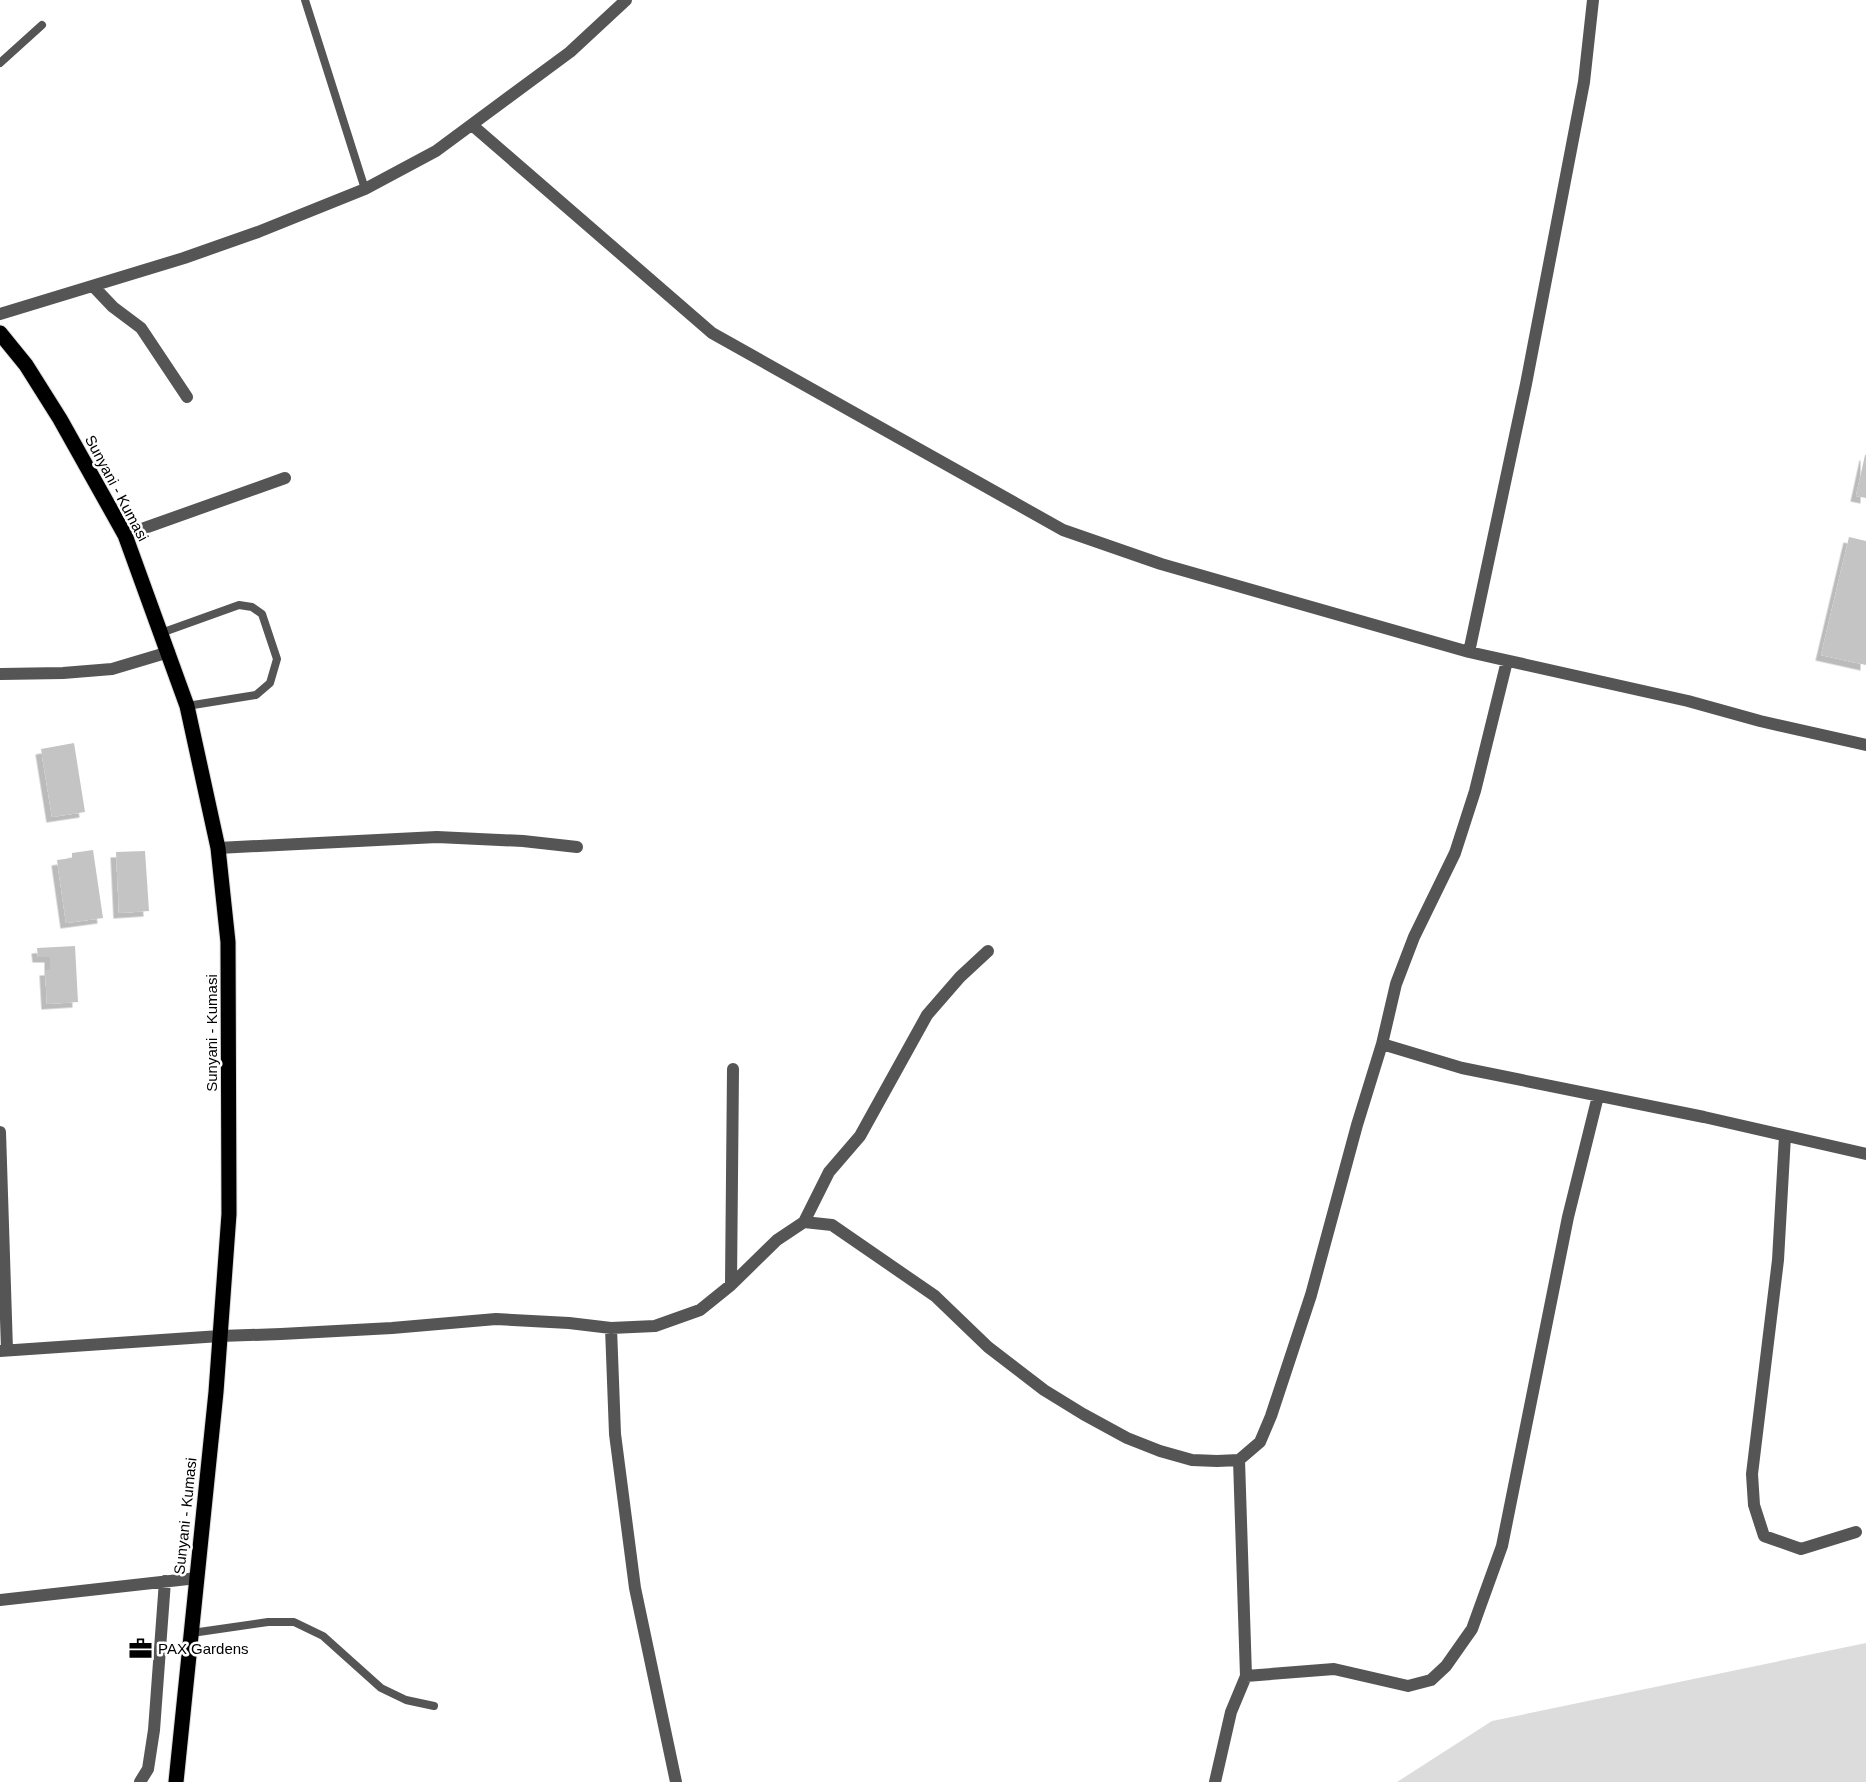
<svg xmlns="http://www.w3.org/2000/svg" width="1866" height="1782" font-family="Helvetica,sans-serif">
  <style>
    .green { fill: #dcdcdc }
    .building { fill: #c4c4c4; filter: url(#shadow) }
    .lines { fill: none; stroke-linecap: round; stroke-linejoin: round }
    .primary-casing { stroke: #dbdbdb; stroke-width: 17 }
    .service { stroke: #555; stroke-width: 8 }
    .minor { stroke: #555; stroke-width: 12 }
    .primary { stroke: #000; stroke-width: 15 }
    .labels { text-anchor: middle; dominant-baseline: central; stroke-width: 5; stroke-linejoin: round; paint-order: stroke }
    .street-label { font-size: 15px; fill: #000; stroke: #fff }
    .poi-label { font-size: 15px; fill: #000; stroke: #fff; text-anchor: start }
  </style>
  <defs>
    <filter id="shadow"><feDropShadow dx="-5.5" dy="5.5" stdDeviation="0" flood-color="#0004"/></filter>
  </defs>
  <rect width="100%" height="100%" fill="#fff"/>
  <path class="green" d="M1866,1643V1782H1397L1492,1721Z"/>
  <path class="building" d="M1865,455H1866V498L1856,496Z
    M1849,537L1866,541V665L1821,655Z
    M74,743L85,812L52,817L41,749Z
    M93,850L103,918L66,923L57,860L72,858V853Z
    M145,851L149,911L119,913L116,852Z
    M75,946L78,1002L47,1004L45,970H50V957H38L37,948Z"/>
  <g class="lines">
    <defs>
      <path id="primary" d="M0,333L26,365L60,419L125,535L187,706L218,848L228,942L229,1214L216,1392L176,1782"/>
    </defs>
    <use href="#primary" class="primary-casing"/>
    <path class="service" d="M305,0L365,189
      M0,63L42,25
      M161,633L239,605L252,607L262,614L277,659L270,683L256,695L187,706
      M192,1633L268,1622H294L323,1636L381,1688L406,1700L434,1706"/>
    <path class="minor" d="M472,125L712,333L1063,530L1161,564L1469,652L1688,701L1760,721L1866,745
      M93,286L113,307L141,328L187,397
      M0,314L184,258L258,232L365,189L436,151L570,52L626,0
      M125,535L285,478
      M1469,652L1526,384L1584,82L1593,0
      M1,674L63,673L112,669L169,652
      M218,848L437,837L523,841L577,847
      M1382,1044L1462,1068L1704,1117L1866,1154
      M0,1132L7,1350
      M1785,1136L1778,1260L1752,1474L1754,1505L1764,1536L1801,1549L1856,1532
      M804,1222L832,1225L935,1296L988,1347L1044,1390L1083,1414L1127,1438L1160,1451L1192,1460L1217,1461L1239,1460L1246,1676L1231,1712L1215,1782
      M731,1285L733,1069
      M611,1328L615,1434L635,1588L676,1782
      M0,1351L220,1336L281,1334L392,1328L496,1319L569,1323L611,1328L655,1326L700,1310L731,1285L777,1240L804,1222L829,1172L860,1136L927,1015L960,977L988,951
      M1239,1460L1260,1442L1271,1416L1311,1295L1357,1125L1382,1044L1396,984L1414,937L1455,853L1475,791L1507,661
      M0,1600L197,1578
      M1246,1676L1334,1669L1408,1686L1431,1680L1446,1666L1472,1629L1502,1546L1568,1217L1598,1096
      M140,1782L148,1769L154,1730L165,1581"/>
    <use href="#primary" class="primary"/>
  </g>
  <defs>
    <symbol id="office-bare" viewBox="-9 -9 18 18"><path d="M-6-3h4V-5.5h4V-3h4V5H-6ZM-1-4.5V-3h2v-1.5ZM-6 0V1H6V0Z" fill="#000" stroke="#fff" stroke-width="2.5" paint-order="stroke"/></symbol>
  </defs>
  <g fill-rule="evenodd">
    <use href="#office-bare" x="124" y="1632" width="33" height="33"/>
  </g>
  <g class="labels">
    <g class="street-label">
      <text transform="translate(117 488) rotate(62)">Sunyani - Kumasi</text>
      <text transform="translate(211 1033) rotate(-90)">Sunyani - Kumasi</text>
      <text transform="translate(185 1516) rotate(-84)">Sunyani - Kumasi</text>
    </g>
    <g class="poi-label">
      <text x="158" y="1648">PAX Gardens</text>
    </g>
  </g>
</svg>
